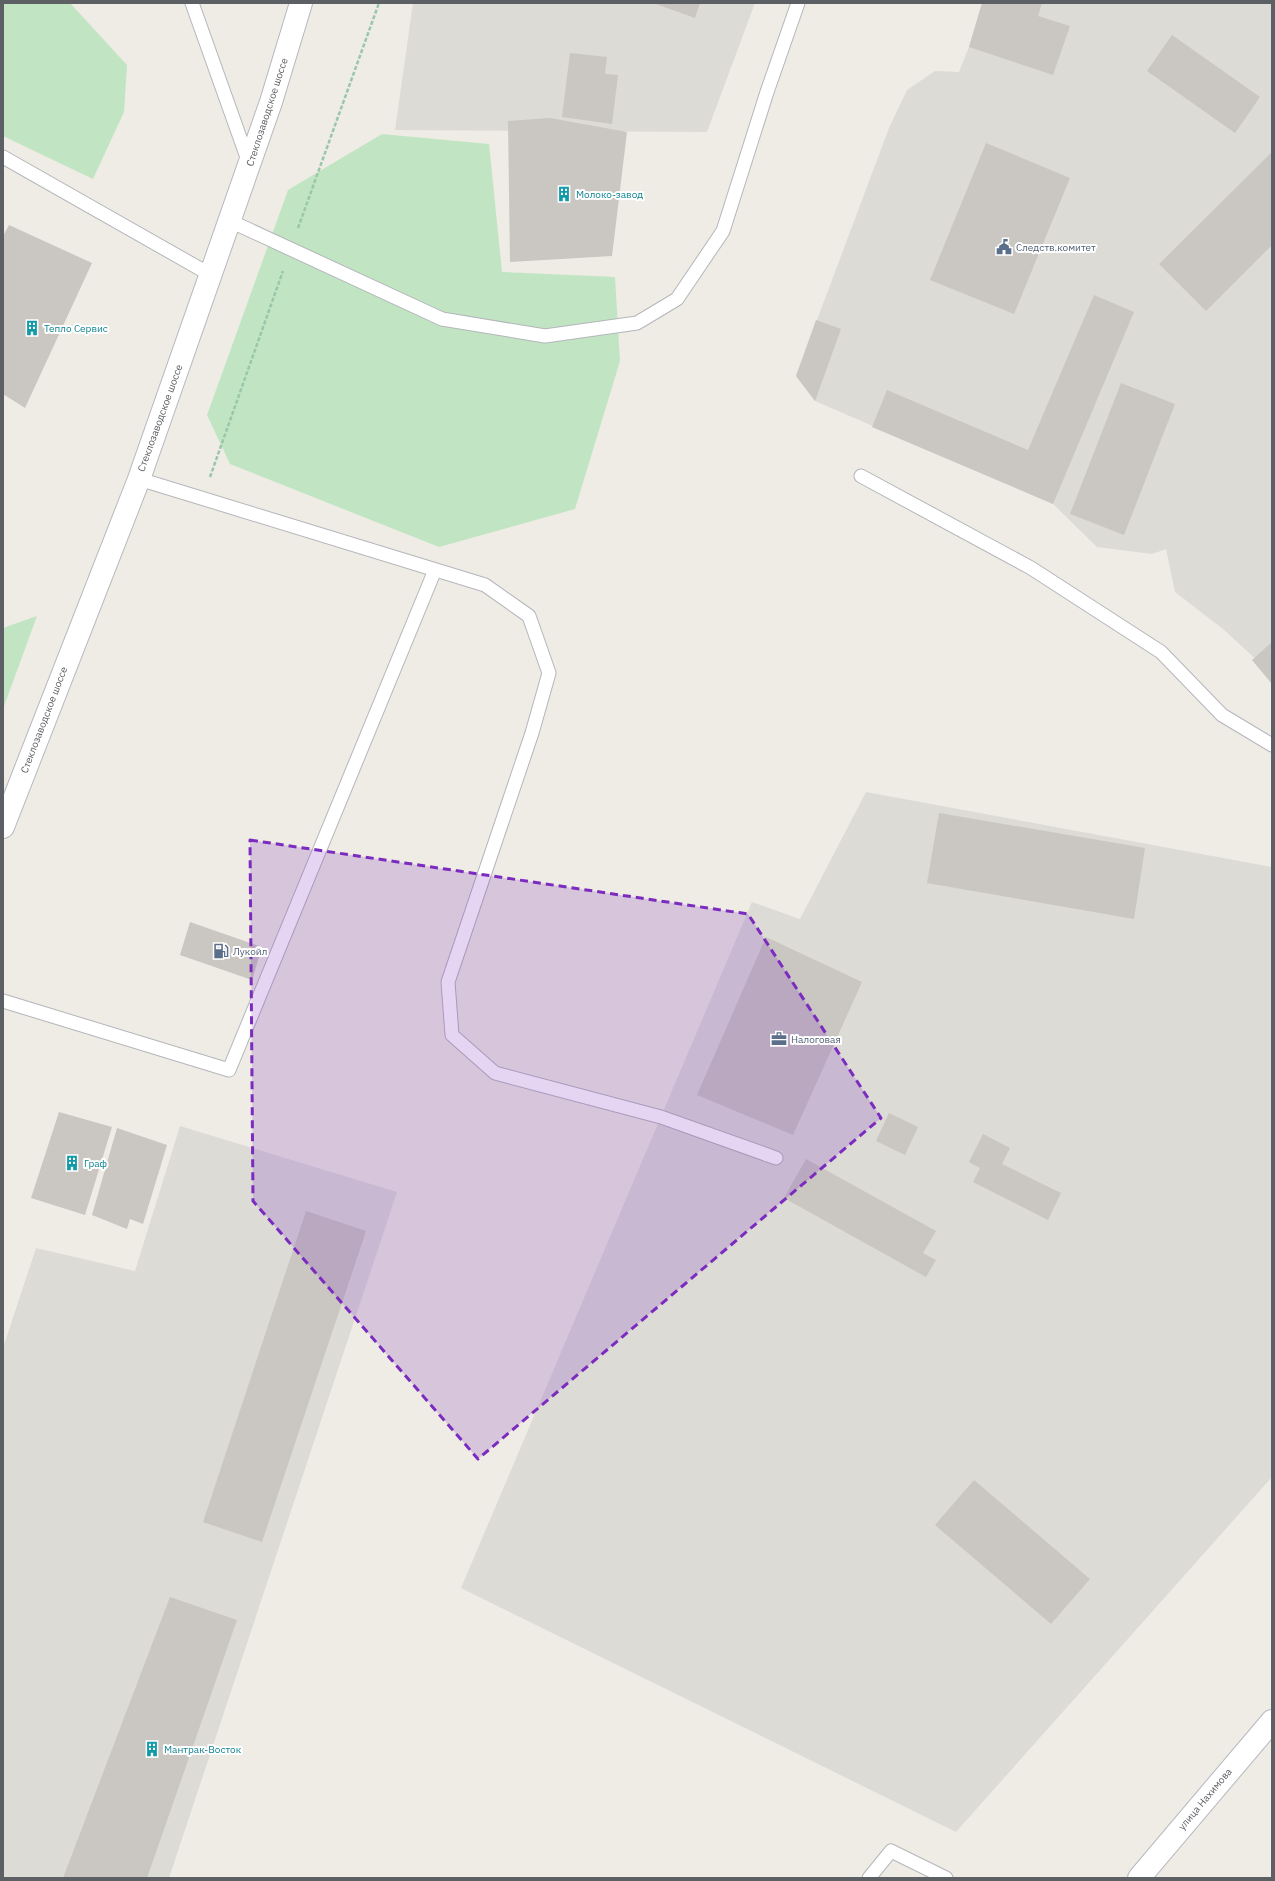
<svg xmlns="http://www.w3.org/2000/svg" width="1275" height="1881" font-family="'IBM Plex Sans',sans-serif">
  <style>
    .industrial { fill: #dddbd6 }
    .green { fill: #c1e5c3 }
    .building { fill: #cac6c1 }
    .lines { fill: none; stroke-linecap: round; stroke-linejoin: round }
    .lane-casing { stroke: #b4b6bb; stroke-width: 15 }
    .secondary-casing { stroke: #b5b8be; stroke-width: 24 }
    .path { stroke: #9ac6a9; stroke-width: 2.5; stroke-dasharray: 4 2; stroke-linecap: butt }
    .lane { stroke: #fff; stroke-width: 13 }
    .secondary { stroke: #fff; stroke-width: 22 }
    .marked { fill: #7b2cbf; fill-opacity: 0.2; stroke: #7b2cbf; stroke-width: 3; stroke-dasharray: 8 5; stroke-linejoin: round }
    .labels { text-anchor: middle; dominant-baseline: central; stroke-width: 4; stroke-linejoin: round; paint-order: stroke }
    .street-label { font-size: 10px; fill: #5c5f64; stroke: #fff }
    .culture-label { font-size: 10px; fill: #0d838f; stroke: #fff; text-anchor: start }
    .service-label { font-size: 10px; fill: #4e5e75; stroke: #fff; text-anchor: start }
  </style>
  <rect width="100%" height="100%" fill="#eeece4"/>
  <path class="industrial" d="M413,3H755L707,132L395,130Z
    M982,3H1272V674L1223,629L1175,592L1166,549L1152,554L1097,547L1053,504L815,401L796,376L889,128L907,90L935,71L959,72L969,47Z
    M866,792L1272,867V1477L956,1832L461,1588L752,902L800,919Z
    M180,1126L397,1192L169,1878H3V1348L36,1248L135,1271Z"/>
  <path class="green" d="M3,3H70L127,65L124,112L93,179L3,136Z
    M382,134L489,144L502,272L615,277L620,361L575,509L439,547L230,464L207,415L288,190Z
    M37,616L3,709V628Z"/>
  <path class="building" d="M653,3H700L695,18Z
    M982,3H1042L1038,16L1070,26L1053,75L969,47Z
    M1172,35L1260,97L1235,133L1147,71Z
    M570,53L607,57L605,74L618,75L612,124L562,117Z
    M550,118L627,132L612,256L510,262L508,121Z
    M986,143L1070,178L1014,314L930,280Z
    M1272,152V245L1206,311L1159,264Z
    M9,225L92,263L25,408L3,394V236Z
    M1094,295L1134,312L1053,504L872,427L887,390L1028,450Z
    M816,320L841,329L815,401L796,376Z
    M1121,383L1175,404L1124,535L1070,514Z
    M1272,642V684L1252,660Z
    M939,813L1145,848L1134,919L927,883Z
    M190,922L262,947L252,980L180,955Z
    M766,937L862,982L793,1135L697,1095Z
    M59,1112L112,1127L85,1215L31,1198Z
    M889,1113L918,1127L905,1155L876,1141Z
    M117,1128L167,1145L143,1224L130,1219L127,1229L92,1215Z
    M983,1134L1010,1148L1002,1164L1061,1193L1048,1220L973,1182L980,1168L969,1162Z
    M806,1159L936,1231L923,1253L936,1260L926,1277L784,1198Z
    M306,1211L366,1231L262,1542L203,1522Z
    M974,1480L1090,1579L1051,1624L935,1525Z
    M170,1597L237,1620L147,1878H63Z"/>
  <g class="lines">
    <defs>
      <path id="lane" d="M192,3L249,163
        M3,157L211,275
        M230,221L442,319L545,336L637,323L677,299L723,231L767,92L798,3
        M861,476L1031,568L1161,652L1222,715L1272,745
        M139,479L485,585L529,616L549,673L532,733L448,982L452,1035L495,1073L661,1117L776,1158
        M3,1001L229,1070L435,570
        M869,1878L891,1851L946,1878"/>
      <path id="secondary" d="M3,827L139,479L271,102L301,3
        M1139,1878L1272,1721"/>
    </defs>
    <use href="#lane" class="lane-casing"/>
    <use href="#secondary" class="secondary-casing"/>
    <path class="path" d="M298,228L379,3
      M210,477L283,271"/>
    <use href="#lane" class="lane"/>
    <use href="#secondary" class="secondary"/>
  </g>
  <path class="marked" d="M250,840L748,914L881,1118L478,1459L253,1201Z"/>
  <defs>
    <symbol id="building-bare" viewBox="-9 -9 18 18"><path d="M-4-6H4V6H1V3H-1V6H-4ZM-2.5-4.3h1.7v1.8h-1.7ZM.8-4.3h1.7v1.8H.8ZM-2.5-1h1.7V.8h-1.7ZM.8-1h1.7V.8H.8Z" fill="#0f9aa8" stroke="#fff" stroke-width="2.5" paint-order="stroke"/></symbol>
    <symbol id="civic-bare" viewBox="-9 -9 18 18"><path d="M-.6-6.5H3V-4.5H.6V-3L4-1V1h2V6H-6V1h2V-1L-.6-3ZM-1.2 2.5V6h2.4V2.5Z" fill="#5c6f8a" stroke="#fff" stroke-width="2.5" paint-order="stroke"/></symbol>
    <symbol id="fuel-bare" viewBox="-9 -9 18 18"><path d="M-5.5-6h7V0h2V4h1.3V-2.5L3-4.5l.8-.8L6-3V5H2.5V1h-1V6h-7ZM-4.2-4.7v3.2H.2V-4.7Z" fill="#5c6f8a" stroke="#fff" stroke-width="2.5" paint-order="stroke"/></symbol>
    <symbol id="office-bare" viewBox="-9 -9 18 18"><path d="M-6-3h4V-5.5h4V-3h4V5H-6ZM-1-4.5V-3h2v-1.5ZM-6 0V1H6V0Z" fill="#5c6f8a" stroke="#fff" stroke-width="2.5" paint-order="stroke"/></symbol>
  </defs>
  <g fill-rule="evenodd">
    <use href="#building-bare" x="553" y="183" width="22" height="22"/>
    <use href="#civic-bare" x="993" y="236" width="22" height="22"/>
    <use href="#building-bare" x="21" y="317" width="22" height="22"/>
    <use href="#fuel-bare" x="210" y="940" width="22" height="22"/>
    <use href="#office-bare" x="768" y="1028" width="22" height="22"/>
    <use href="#building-bare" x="61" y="1152" width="22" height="22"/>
    <use href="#building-bare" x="141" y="1738" width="22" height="22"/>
  </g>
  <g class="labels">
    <g class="street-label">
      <text transform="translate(267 112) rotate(-72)">Стеклозаводское шоссе</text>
      <text transform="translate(160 418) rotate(-70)">Стеклозаводское шоссе</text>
      <text transform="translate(44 720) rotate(-69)">Стеклозаводское шоссе</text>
      <text transform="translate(1205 1799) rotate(-50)">улица Нахимова</text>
    </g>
    <g class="culture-label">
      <text x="576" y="194">Молоко-завод</text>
      <text x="44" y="328">Тепло Сервис</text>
      <text x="84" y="1163">Граф</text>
      <text x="164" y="1749">Мантрак-Восток</text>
    </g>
    <g class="service-label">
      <text x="1016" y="247">Следств.комитет</text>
      <text x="233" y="951">Лукойл</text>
      <text x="791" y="1039">Налоговая</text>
    </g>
  </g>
  <rect width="1275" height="1881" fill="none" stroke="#5c5f64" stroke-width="8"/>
</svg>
